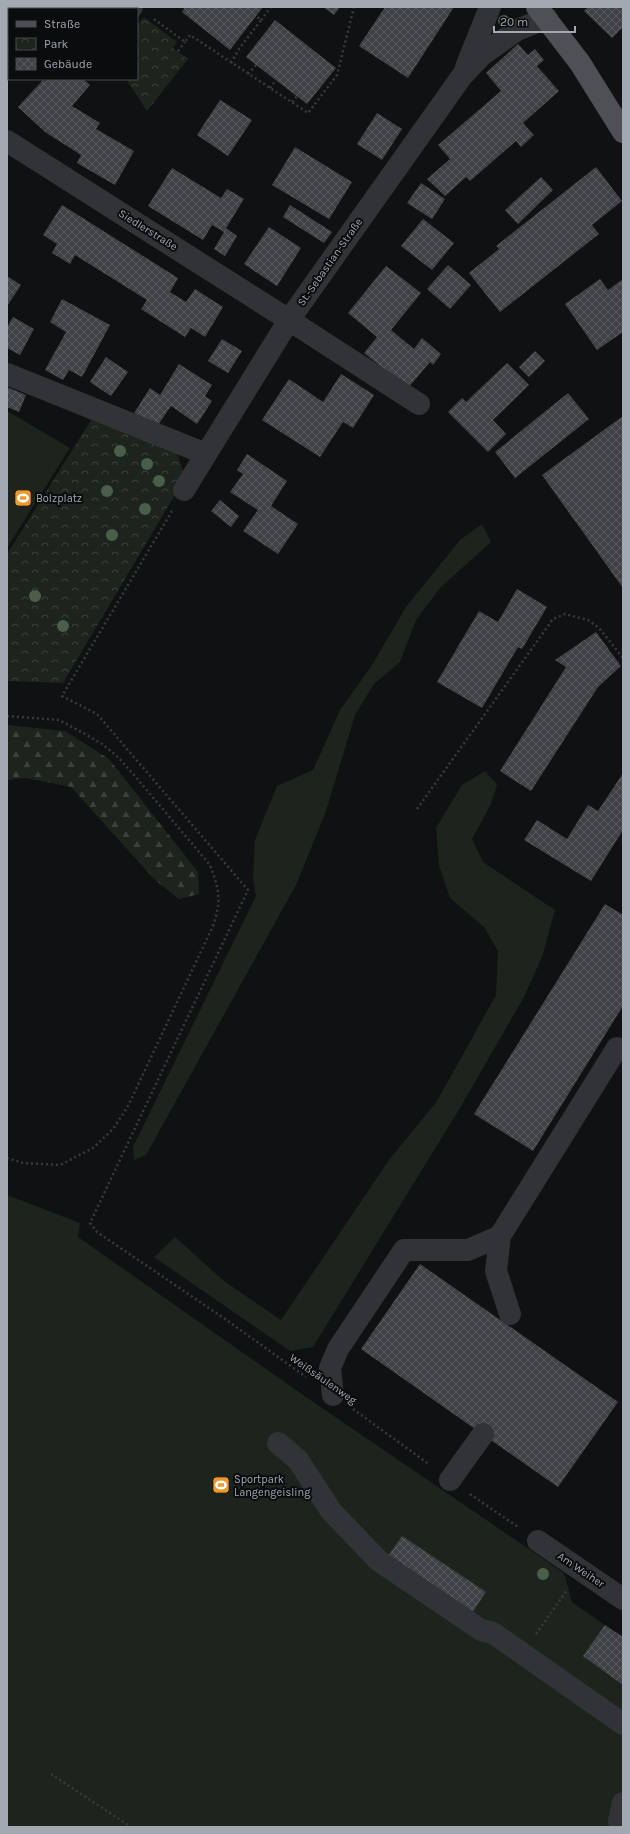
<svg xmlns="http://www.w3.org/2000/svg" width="630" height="1834" font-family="Karla,sans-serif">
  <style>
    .grass { fill: #1d241d }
    .forest { fill: url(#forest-firs) }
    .park { fill: url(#park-crowns) }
    .building { fill: url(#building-cross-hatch) }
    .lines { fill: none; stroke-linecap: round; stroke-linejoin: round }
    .path { stroke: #383a3e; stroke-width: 2.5; stroke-dasharray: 2 3; stroke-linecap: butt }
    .minor { stroke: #323337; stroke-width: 22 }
    .major { stroke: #4e5056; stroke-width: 22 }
    .tree { fill: #4a5e4b }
    .labels { text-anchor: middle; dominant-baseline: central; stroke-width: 4; stroke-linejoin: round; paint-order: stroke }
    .street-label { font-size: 11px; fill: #a2a9b2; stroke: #0b0c0d }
    .poi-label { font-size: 11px; fill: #a2a9b2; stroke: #0b0c0d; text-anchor: start }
  </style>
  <defs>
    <pattern id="forest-firs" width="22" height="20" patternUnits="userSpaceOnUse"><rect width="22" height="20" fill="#1d241d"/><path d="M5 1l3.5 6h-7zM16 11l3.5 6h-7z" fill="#3b413b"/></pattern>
    <pattern id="park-crowns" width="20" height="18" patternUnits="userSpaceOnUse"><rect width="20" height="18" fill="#1d241d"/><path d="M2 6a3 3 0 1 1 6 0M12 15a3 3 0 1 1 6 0" fill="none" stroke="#3b413b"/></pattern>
    <pattern id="building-cross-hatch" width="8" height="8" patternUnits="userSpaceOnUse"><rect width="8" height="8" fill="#3f4145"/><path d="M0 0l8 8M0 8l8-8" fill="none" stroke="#585a5d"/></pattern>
  </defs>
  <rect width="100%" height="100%" fill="#101112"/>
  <path class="grass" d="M7,411L70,448L7,548Z
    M482,524L491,542L440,588L416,620L400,662L374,684L355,715L325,814L296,885L146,1155L134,1160L133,1147L256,896L253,878L255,840L277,786L313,770L340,710L372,665L406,607L460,540Z
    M485,771L497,784L491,804L472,839L483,862L555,910L542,957L524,997L460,1108L313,1347L290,1351L154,1257L175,1237L224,1281L281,1320L389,1160L437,1101L496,995L498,951L484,927L450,898L439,865L436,828L462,785Z
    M7,1195L80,1223L78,1237L306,1397L564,1573L572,1602L623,1638V1827H7Z"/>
  <path class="forest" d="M7,725L65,731L109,759L198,872L199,894L179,899L155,880L71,787L26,778L7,780Z"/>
  <path class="park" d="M144,17L177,42L173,48L188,59L147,111L126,79H137V25Z
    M93,417L177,452L185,478L63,683L7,681V554Z"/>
  <path class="building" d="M185,7H263L230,50L182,12Z
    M323,7H340L334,15Z
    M385,7H454L408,78L359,46Z
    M588,7H623V27L612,38L584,11Z
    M275,20L336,68L307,104L246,57Z
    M518,44L528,55L535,49L544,60L537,66L559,91L523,123L534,135L521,147L516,141L470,181L466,177L445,196L427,179L450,159L438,145L501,91L486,73Z
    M47,79H83L90,85L72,106L100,123L96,129L134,151L115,185L77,163L81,155L45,132L18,107L43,80L45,81Z
    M220,100L252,120L228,156L197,135Z
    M377,113L402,129L382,160L357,144Z
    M295,147L352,182L329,219L272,185Z
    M596,167L622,201L592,225L599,234L500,312L469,273L499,249L496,246Z
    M172,168L221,198L227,189L244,199L226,228L237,236L225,256L214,249L224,232L212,225L203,240L148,206Z
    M541,177L553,190L518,224L505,210Z
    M421,183L445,199L432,219L407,203Z
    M62,205L178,278L170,292L186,302L195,289L223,307L205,337L191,328L185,337L141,309L147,300L75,255L70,264L52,253L57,244L43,235Z
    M290,205L332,232L324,243L283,217Z
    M423,219L454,243L432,270L401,246Z
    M269,227L301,248L277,286L244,264Z
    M448,265L471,285L450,309L427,289Z
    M386,266L421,293L391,330L414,349L422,338L441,354L433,365L430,362L408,388L364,353L377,337L348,313Z
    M7,276L21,285L7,306Z
    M600,279L608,290L623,279V332L597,350L565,304Z
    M62,299L110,325L82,377L69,370L63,380L45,370L66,332L50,322Z
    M13,317L34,329L20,355L7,348V327Z
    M222,339L242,351L228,373L208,361Z
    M535,351L545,361L529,377L519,367Z
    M106,357L128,372L111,396L90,382Z
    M507,363L529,385L493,420L506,434L488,452L448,412L462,398L466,402Z
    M179,364L212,385L205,396L212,401L197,424L171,406L158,425L134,413L150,388L160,395Z
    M341,374L374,395L353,428L343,422L320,457L262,420L289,379L323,402Z
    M7,387L26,395L19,412L7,407Z
    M568,393L589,419L515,478L495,452Z
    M623,416V588L542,475Z
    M247,454L287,481L271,506L298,524L278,554L243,531L258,510L230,492L243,474L237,470Z
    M220,500L239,516L231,527L211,511Z
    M517,589L547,607L522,649L518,647L482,708L437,682L479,611L498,622Z
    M596,632L621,666L598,687L531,791L500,771L566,667L555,660Z
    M623,773V830L591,881L524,840L537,820L567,839L588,805L598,811Z
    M605,904L623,915V1006L533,1151L474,1114Z
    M420,1264L618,1402L558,1487L361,1349Z
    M402,1536L486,1592L470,1616L386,1559Z
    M605,1625L623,1637V1685L583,1656Z"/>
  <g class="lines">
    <path class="path" d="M154,19L185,42L190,35L308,113L337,75L354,7
      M261,20L271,7
      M178,51L185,42
      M231,63L239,49L261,20L256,16
      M248,74L256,65
      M270,88L276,80
      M292,102L297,96
      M172,511L62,696L97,714L248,890L90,1223L97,1232L225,1319L306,1377
      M7,716L59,720L85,734L102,744L118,757L134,775L210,865C219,889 222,900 213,926L128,1106L113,1129L93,1148L60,1165L23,1163L7,1158
      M417,809L553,619L565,614L588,620L599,628L623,658
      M353,1409L430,1465
      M470,1494L518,1527
      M536,1634L567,1590
      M51,1774L131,1827"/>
    <path class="minor" d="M130,9L132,7
      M466,67L490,7
      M7,141L289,320L419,404
      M7,374L206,454
      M184,490L289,320L462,76L482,55L517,30L547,18
      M500,1236L496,1271L510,1314
      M333,1395L330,1368L338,1349L404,1250H468L500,1236L617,1048
      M278,1443L298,1460L331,1511L379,1561L481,1630L493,1633L623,1724
      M450,1480L483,1434
      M538,1541L623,1599
      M621,1827L619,1821L623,1803"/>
    <path class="major" d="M537,7L580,63L623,132"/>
  </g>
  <g class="tree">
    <circle cx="504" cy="21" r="6"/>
    <circle cx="120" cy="451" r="6"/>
    <circle cx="147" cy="464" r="6"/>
    <circle cx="159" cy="481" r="6"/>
    <circle cx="107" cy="491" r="6"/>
    <circle cx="145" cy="509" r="6"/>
    <circle cx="112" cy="535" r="6"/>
    <circle cx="35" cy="596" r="6"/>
    <circle cx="63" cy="626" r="6"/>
    <circle cx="543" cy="1574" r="6"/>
  </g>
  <defs>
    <symbol id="stadium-square" viewBox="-11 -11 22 22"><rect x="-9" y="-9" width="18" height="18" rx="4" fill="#ed992e" stroke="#0b0c0d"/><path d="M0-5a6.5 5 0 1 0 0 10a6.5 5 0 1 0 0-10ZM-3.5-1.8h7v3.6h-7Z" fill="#fff"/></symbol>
  </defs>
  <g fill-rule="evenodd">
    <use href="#stadium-square" x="13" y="488" width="20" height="20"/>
    <use href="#stadium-square" x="211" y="1475" width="20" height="20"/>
  </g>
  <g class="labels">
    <g class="street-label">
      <text transform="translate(148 230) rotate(32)">Siedlerstraße</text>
      <text transform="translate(330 262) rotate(-55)">St.-Sebastian-Straße</text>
      <text transform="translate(323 1379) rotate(35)">Weißsäulenweg</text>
      <text transform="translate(581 1570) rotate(34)">Am Weiher</text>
    </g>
    <g class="poi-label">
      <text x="36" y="498">Bolzplatz</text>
      <text x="234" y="1479">Sportpark<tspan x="234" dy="13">Langengeisling</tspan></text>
    </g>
  </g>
  <rect width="630" height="1834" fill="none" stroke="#a2a9b2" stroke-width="16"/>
  <rect x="8" y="8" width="130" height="72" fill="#0b0c0d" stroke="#474b4f"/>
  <rect x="16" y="21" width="20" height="6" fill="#4e5056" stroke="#474b4f"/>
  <text x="44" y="28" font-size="12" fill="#a2a9b2">Straße</text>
  <rect x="16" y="38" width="20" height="12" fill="url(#park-crowns)" stroke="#474b4f"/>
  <text x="44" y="48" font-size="12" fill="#a2a9b2">Park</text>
  <rect x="16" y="58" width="20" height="12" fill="url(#building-cross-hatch)" stroke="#474b4f"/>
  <text x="44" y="68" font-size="12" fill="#a2a9b2">Gebäude</text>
  <path d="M494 26v6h81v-6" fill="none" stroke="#a2a9b2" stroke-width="2"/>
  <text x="500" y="26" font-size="12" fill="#a2a9b2" stroke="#0b0c0d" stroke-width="3" paint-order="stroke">20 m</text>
</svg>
